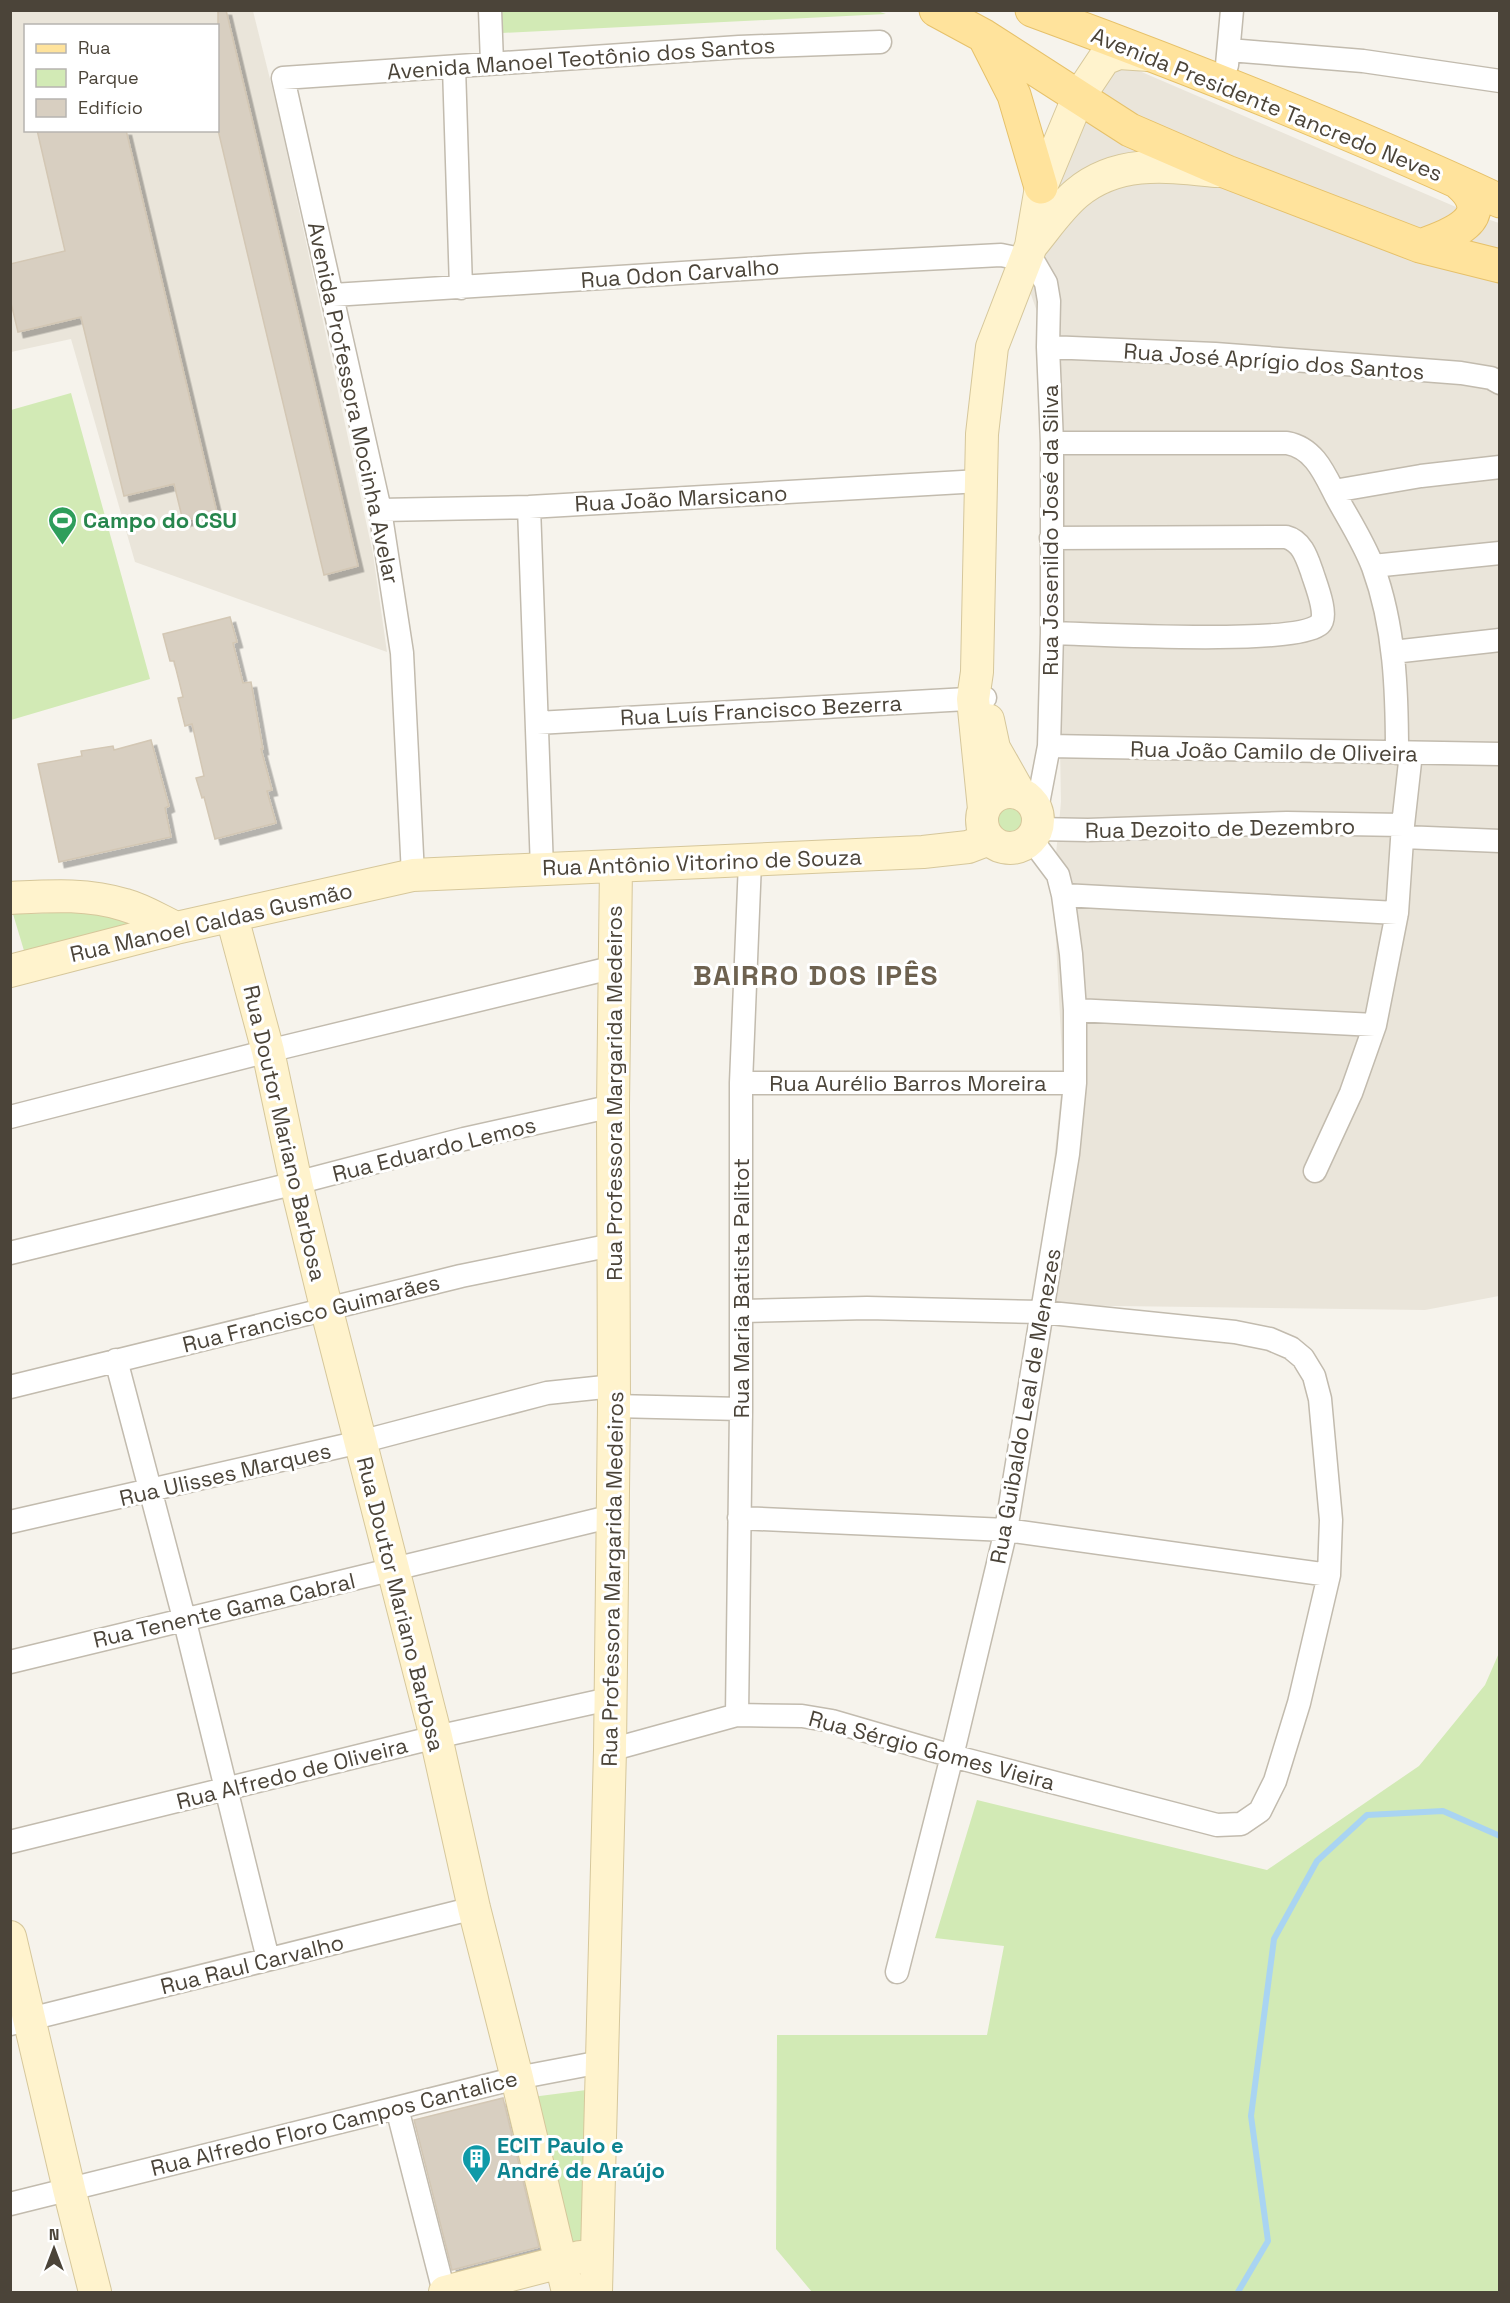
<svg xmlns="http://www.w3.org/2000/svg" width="1510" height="2303" font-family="'Space Grotesk',sans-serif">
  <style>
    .residential { fill: #eae5da; fill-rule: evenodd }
    .green { fill: #d2eab5 }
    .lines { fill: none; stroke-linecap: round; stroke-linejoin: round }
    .stream { stroke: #a9d4f2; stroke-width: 6 }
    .building { fill: #d8cfc1; stroke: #d3c7b4; stroke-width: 1.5; filter: url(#shadow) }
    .street-casing { stroke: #c2bbae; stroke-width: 25 }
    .secondary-casing { stroke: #d6c79b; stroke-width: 34 }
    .primary-casing { stroke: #e6c16a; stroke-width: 35 }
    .street { stroke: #fff; stroke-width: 22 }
    .secondary { stroke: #fff3cd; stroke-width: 32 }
    .primary { stroke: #ffe39c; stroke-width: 33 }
    .labels { text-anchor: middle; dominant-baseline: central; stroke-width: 6; stroke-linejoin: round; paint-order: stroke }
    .street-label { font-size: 22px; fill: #4b4439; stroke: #fff }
    .leisure-label { font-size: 22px; font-weight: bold; fill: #27864d; stroke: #fff; text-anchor: start }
    .culture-label { font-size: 22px; font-weight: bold; fill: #0d838f; stroke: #fff; text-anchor: start }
    .district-label { font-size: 28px; font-weight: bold; letter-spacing: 1.5px; fill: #6e6250; stroke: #fff }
  </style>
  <defs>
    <filter id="shadow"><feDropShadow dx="5.5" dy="5.5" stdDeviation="0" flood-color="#0004"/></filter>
  </defs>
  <rect width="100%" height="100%" fill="#f6f3ec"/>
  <path class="residential" d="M10,11H253L277,107L373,554L387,652L135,562L71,339L11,352ZM26,26H218V130H26Z
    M1109,58L1470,213L1499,223V1296L1425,1310L1039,1305L1063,1074L1053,885L1061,802L1053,357L1016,252Z"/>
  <path class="green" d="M874,10L886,14L502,33L501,11Z
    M71,393L150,679L11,720V410Z
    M994 819a16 16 0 1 1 32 0a16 16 0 1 1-32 0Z
    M91,912L148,925L25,954L13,914Z
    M1499,1653V2292H812L776,2249L777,2035H987L1004,1946L935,1938L977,1800L1267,1870L1419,1766L1485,1685Z
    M594,2089L593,2243L579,2247L569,2240L532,2097Z"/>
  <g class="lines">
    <path class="stream" d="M1238,2292L1268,2241L1251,2116L1274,1939L1317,1861L1367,1815L1443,1811L1500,1836"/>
  </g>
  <path class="building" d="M218,10H226L358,566L324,575L218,130Z
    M37,130H126L217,513L183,521L174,484L124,496L81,317L18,332L10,299V264L65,251Z
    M230,617L237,642L233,643L243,683L251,682L263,749H261L272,790L267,791L276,823L215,839L204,797L202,798L196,778L204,776L192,724L185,726L178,698L183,697L174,661H170L163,634Z
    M151,740L169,806L165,808L171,837L59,862L38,764L82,756L81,751L113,746L114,750Z
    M503,2098L539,2247L452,2270L414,2120Z"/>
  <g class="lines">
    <defs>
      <path id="street" d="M490,10L492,63
        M1229,50L1363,61L1500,81
        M1227,65L1232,10
        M454,67L461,288
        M333,295L806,265L1001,255L1026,260L1035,264L1046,283L1049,301L1048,347L1052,443V633L1049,746L1037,809
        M1048,347L1215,354L1461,373L1491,378L1500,383
        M1052,443H1287C1315,448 1325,475 1337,498C1349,520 1364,543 1373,567C1395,627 1397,691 1397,753
        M1334,491L1421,476L1500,467
        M529,507L542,869
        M380,510L529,507L980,481
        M1051,538L1286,537C1302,541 1307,558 1312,572C1315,582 1329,616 1320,624C1296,646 1094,634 1052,633
        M1373,566L1500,553
        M1393,652L1500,640
        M537,723L985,698
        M1049,746L1500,754
        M1037,829L1088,830L1287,823L1403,825
        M1403,837L1500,841
        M413,875L402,653L380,510L283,78L739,47L880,42
        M1063,895L1397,913
        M1075,1010L1375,1025
        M741,1083H1075
        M10,1117L268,1051L615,967
        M1315,1171L1351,1093L1375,1025L1397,913L1403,825L1411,753
        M10,1253L296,1183L464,1139L613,1106
        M116,1360L184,1618L268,1959
        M10,1387L461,1276L612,1245
        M614,1406L741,1409
        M739,1518L1006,1530L1329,1575
        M10,1522L360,1442L547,1393L614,1386
        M10,1662C211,1612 412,1566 613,1516
        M737,1715L741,1409V1083L750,862
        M610,1750L737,1715L802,1716L832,1721L952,1756L1217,1825L1241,1824L1260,1811L1275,1781L1299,1703L1329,1575L1331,1520L1320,1399L1314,1376L1303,1358L1291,1348L1270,1339L1235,1332L1041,1312L867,1308L742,1311
        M10,1842L436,1737L609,1699
        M897,1972L952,1756L1006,1530L1068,1154L1075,1083V1010L1071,954L1063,895L1058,875L1031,839
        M10,2024L474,1908
        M397,2108L444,2292
        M10,2204L517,2078L601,2062"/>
      <path id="secondary" d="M1031,246C1046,228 1060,207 1077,193C1118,159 1167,166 1216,171
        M988,720L994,748L1020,794
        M982 820a28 28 0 1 1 56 0a28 28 0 1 1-56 0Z
        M984,809L973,699L977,672L982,434L992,347L1031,246L1041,187L1078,98L1104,59L1119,53L1149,55
        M10,898C49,896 87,893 125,905C143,910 159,920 176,928
        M232,917L268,1051L296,1183L327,1311L436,1737L474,1908L517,2078L568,2292
        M10,971L176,928L413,875L923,852L968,847L989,839
        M10,1937L69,2189L95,2292
        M445,2292L580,2257
        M596,2292L610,1750L614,1406L613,1106L616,866"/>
      <path id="primary" d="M936,10L984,36L1130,130L1227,172L1420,246L1500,266
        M1032,10C1190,68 1347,130 1500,201
        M985,38L1014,95L1041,187
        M1420,246C1449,236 1499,218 1459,183"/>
    </defs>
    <use href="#street" class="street-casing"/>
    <use href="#secondary" class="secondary-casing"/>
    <use href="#primary" class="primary-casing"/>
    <use href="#street" class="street"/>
    <use href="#secondary" class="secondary"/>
    <use href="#primary" class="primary"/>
  </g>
  <defs>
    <symbol id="stadium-pin" viewBox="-11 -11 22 30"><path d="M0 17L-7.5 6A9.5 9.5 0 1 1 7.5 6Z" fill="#2e9e5b" stroke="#fff"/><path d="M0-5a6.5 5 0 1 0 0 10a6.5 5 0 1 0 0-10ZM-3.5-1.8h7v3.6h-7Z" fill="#fff"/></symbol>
    <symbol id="building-pin" viewBox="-11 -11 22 30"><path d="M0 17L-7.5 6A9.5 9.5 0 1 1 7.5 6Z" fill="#0f9aa8" stroke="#fff"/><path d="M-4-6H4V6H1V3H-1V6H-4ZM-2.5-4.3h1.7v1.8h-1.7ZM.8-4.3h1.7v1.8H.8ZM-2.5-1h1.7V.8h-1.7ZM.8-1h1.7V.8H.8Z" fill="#fff"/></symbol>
  </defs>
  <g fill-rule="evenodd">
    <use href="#stadium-pin" x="46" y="504" width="33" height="45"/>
    <use href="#building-pin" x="460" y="2142" width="33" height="45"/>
  </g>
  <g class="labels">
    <g class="street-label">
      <text transform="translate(581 58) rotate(-4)">Avenida Manoel Teotônio dos Santos</text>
      <text transform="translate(1267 104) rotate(22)">Avenida Presidente Tancredo Neves</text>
      <text transform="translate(680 273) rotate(-4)">Rua Odon Carvalho</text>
      <text transform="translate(1274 361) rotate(4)">Rua José Aprígio dos Santos</text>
      <text transform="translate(354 403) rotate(78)">Avenida Professora Mocinha Avelar</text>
      <text transform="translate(681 498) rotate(-3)">Rua João Marsicano</text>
      <text transform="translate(1050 530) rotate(-90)">Rua Josenildo José da Silva</text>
      <text transform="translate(761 710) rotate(-3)">Rua Luís Francisco Bezerra</text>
      <text transform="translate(1274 751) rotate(1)">Rua João Camilo de Oliveira</text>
      <text transform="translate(1220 828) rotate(-1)">Rua Dezoito de Dezembro</text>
      <text transform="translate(702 862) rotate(-2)">Rua Antônio Vitorino de Souza</text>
      <text transform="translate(211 922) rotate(-13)">Rua Manoel Caldas Gusmão</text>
      <text x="908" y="1083">Rua Aurélio Barros Moreira</text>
      <text transform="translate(614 1093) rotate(-90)">Rua Professora Margarida Medeiros</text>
      <text transform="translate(285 1133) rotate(77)">Rua Doutor Mariano Barbosa</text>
      <text transform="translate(434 1149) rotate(-14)">Rua Eduardo Lemos</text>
      <text transform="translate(741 1288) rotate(-90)">Rua Maria Batista Palitot</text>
      <text transform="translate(311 1313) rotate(-14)">Rua Francisco Guimarães</text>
      <text transform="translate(1025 1406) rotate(-80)">Rua Guibaldo Leal de Menezes</text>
      <text transform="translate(225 1474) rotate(-13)">Rua Ulisses Marques</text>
      <text transform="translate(612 1579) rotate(-89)">Rua Professora Margarida Medeiros</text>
      <text transform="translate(401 1604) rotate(76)">Rua Doutor Mariano Barbosa</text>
      <text transform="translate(224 1610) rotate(-13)">Rua Tenente Gama Cabral</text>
      <text transform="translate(932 1750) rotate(15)">Rua Sérgio Gomes Vieira</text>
      <text transform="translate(292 1773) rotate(-14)">Rua Alfredo de Oliveira</text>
      <text transform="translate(252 1964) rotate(-14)">Rua Raul Carvalho</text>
      <text transform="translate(334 2123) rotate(-14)">Rua Alfredo Floro Campos Cantalice</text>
    </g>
    <g class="leisure-label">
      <text x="83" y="520">Campo do CSU</text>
    </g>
    <g class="culture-label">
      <text x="497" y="2145">ECIT Paulo e<tspan x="497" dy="25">André de Araújo</tspan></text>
    </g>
    <g class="district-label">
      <text x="816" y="975">BAIRRO DOS IPÊS</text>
    </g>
  </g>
  <rect width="1510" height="2303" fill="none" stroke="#4b4439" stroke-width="24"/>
  <rect x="24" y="24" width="195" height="108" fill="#ffffff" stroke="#b7b4b0" stroke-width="1.5"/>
  <rect x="36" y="44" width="30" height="9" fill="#ffe39c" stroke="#b7b4b0" stroke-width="1.5"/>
  <text x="78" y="54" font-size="18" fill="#4b4439">Rua</text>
  <rect x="36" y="69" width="30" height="18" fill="#d2eab5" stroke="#b7b4b0" stroke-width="1.5"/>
  <text x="78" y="84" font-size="18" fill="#4b4439">Parque</text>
  <rect x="36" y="99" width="30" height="18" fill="#d8cfc1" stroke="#b7b4b0" stroke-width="1.5"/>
  <text x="78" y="114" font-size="18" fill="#4b4439">Edifício</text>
  <g transform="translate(54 2249)" stroke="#ffffff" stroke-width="4.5" paint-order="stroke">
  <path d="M0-4.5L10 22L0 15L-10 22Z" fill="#4b4439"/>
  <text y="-9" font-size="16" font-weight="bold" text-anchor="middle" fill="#4b4439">N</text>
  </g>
</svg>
